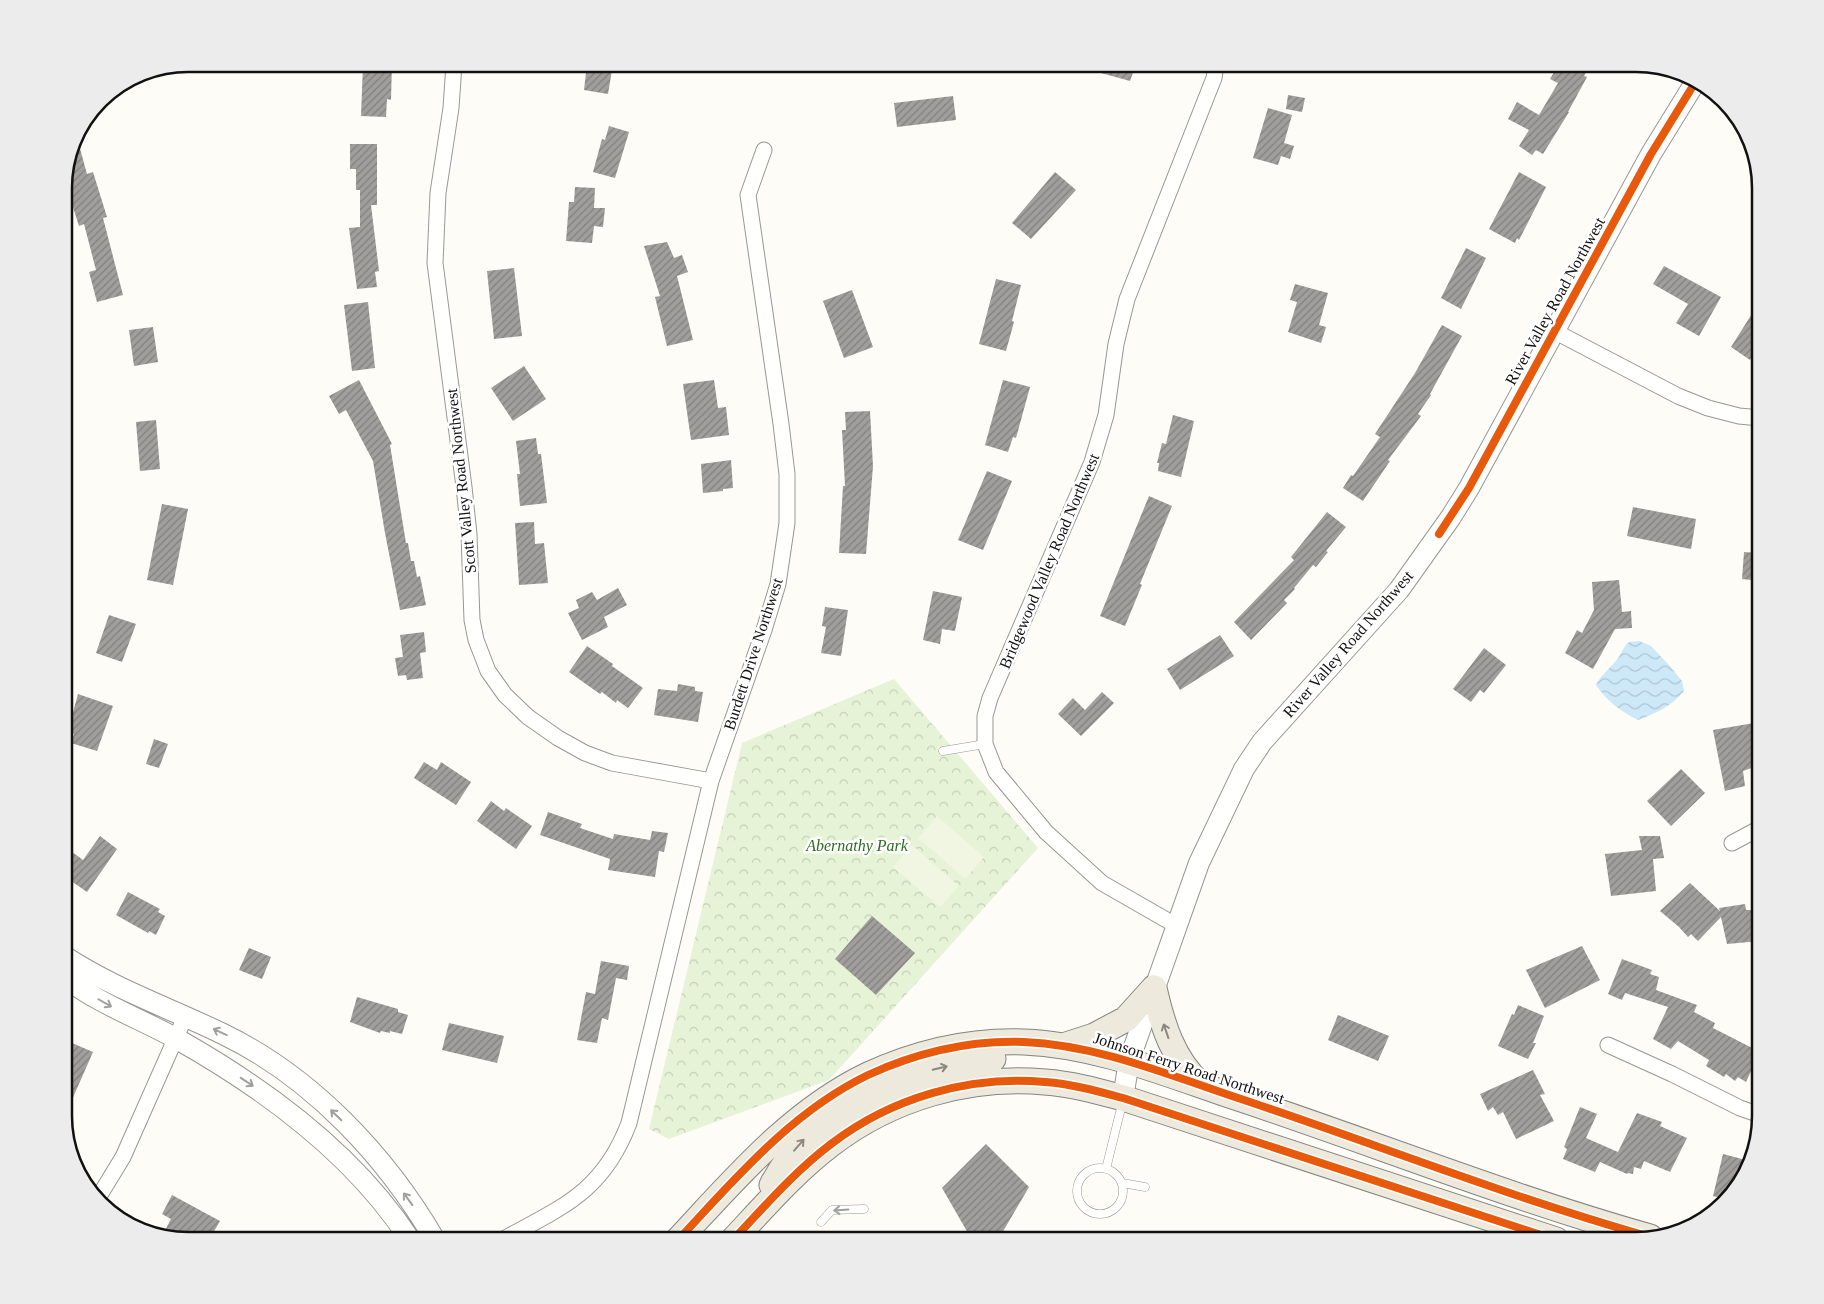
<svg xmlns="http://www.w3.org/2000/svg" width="1824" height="1304" font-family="Georgia,serif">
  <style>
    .park { fill: url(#park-crowns) }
    .pitch { fill: #f0f6e1 }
    .water { fill: url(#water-waves) }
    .building { fill: url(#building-hatch) }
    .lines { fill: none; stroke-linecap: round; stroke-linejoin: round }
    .service-casing { stroke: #979795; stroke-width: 9 }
    .minor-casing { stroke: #979795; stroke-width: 17 }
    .tertiary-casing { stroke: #979795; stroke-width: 22 }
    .primary-casing { stroke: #858482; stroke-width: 27 }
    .service { stroke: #fffffe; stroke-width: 8 }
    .minor { stroke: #fffffe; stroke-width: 15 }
    .tertiary { stroke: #fffffe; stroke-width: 20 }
    .primary { stroke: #ede9dc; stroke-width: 25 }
    .cycleway-casing { stroke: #fff; stroke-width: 11 }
    .cycleway { stroke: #e8590c; stroke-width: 8 }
    .oneway { stroke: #a0a09f }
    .oneway2 { stroke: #8a8881 }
    .labels { text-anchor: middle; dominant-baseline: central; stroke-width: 5; stroke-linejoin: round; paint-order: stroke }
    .street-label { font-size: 16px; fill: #111; stroke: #fff }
    .park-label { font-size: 16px; font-style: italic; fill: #2f6b1f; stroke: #fff }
    .rim { fill: none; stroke: #111; stroke-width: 2.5 }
  </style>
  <defs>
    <pattern id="park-crowns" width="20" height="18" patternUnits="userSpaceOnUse" patternTransform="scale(1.25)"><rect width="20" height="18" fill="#e7f3d7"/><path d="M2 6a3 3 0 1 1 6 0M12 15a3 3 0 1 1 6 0" fill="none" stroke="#c5cfb8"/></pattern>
    <pattern id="water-waves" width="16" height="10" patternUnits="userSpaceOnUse" patternTransform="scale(1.25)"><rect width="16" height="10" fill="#cde8f7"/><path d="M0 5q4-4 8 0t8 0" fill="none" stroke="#afc6d3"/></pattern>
    <pattern id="building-hatch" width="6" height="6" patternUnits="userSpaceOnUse" patternTransform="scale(1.25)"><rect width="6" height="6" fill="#a19f9c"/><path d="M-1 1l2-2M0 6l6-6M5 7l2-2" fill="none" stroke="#82807e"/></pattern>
  </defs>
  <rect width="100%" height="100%" fill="#fdfcf7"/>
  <path class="park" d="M894,679L1038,848L829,1080L669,1139L649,1129L742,743Z"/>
  <path class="pitch" d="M937,816L984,857L965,879L918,838Z
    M912,845L959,886L940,907L893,867Z"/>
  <path class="water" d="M1639,641L1651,646L1669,665L1682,681L1684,691C1671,707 1656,713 1638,720C1621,712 1606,700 1596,685C1601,675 1608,670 1615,662C1621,656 1622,648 1629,642Z"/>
  <path class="building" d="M363,64H392L391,100L387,99L386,117L361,116Z
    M587,64H613L608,94L584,90Z
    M1083,64H1136L1130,81L1083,68Z
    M1559,64H1591L1584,76L1587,77L1568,112H1569L1543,154L1536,150L1532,155L1519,146L1529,130L1508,119L1517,102L1539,115L1558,83L1550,79Z
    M1288,95L1305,98L1302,112L1286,109Z
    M953,96L956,120L897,127L894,103Z
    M1268,108L1292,115L1284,143L1294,146L1290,159L1281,156L1278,165L1253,158Z
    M609,126L629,132L615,178L593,172L602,139L605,140Z
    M76,134L87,174L93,172L107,217L103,218L123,295L97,302L89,272L96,270L84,224L79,226L64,179Z
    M350,144H377V205H371L379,271L375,272L377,287L357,289L349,228L360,227V190H356V169H350Z
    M1055,172L1076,190L1031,239L1012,223Z
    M1519,172L1546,187L1519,240L1517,238L1515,243L1489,229Z
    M575,187L595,188L594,208H605L603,227L594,226L592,243L566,241L569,202H574Z
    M667,242L674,258L682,255L688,272L677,276L693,340L667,346L655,297L660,296L644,246Z
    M1466,248L1486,258L1461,309L1441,298Z
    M1664,266L1721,297L1699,336L1676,323L1688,304L1653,284Z
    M514,268L522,336L494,339L487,271Z
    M996,279L1021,285L1012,321L1014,322L1006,351L979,344Z
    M1295,284L1328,293L1319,325L1326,327L1321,343L1288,332L1297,302L1290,300Z
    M852,290L873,347L844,358L823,301Z
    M1760,301V356L1755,352L1750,360L1731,347Z
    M368,302L375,368L352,371L344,305Z
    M1442,325L1462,336L1430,394L1431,395L1418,414L1421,416L1388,460L1390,461L1363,501L1343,488L1351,475L1353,476L1380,437L1375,434L1415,373Z
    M153,327L158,362L134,366L129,330Z
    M524,366L546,399L513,421L491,388Z
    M359,380L392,444L390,445L406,543H408L411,561H414L417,577L420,576L426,605L400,610L385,533L373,461L346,410L339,414L329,396Z
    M714,380L718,408L726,407L729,435L691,440L683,384Z
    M1003,380L1030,387L1016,438L1013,437L1008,452L985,445Z
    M870,411L873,466L866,554L839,553L843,486H845L842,430H846L845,412Z
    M1173,415L1194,421L1181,477L1158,471L1159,463H1157L1162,443L1166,444Z
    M156,420L160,469L140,471L136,422Z
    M536,438L538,454H541L547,503L520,506L517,474H520L516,441Z
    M731,460L733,488L723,489V491L703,493L701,464Z
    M987,471L1012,481L983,550L958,540Z
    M1149,496L1172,506L1140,584L1142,585L1125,626L1100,616Z
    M162,504L188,509L173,585L147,580Z
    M1633,507L1696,519L1691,549L1627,536Z
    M1327,512L1346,527L1326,551L1328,552L1316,567L1313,565L1294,588L1295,589L1284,600L1287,603L1251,640L1234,622L1294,560L1291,557Z
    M534,522L535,544L544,543L548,583L519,585L515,523Z
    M1744,552L1760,553V581L1742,579Z
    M1619,580L1622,612L1631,611L1632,628L1615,629L1593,669L1565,653L1577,630L1582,633L1594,610L1592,582Z
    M618,588L627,605L604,617L608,627L582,640L568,613L579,608L576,600L592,592L597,600Z
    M933,591L962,597L955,631L942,629L940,644L923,640Z
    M825,607L848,610L841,656L821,653L826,627L822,626Z
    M109,615L136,624L122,662L96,653Z
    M424,632L426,652L420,653L423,678L407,680L406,675L398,676L395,658L403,657L400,635Z
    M1220,635L1234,656L1180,690L1167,669Z
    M587,646L613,664L612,666L643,688L628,708L617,700L616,703L602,692L600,694L569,672Z
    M1484,648L1506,665L1484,693L1480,690L1471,702L1453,689Z
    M678,684L695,687V691L703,692L698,722L654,715L658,689L677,691Z
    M1102,692L1114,703L1081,736L1058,714L1073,698L1085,710Z
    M78,694L113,706L97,751L71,743L74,734L68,731Z
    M1760,722V765L1743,771L1745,786L1725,791L1713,730Z
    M154,739L168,744L159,768L146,764Z
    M424,762L437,770L441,762L471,782L456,805L414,778Z
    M1681,769L1705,793L1671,826L1647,801Z
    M491,801L504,811L506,808L532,826L516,849L477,821Z
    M548,812L582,824L580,828L613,839L614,834L650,840L652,831L668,833L664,852L659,851L655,877L608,870L610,859L540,835Z
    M100,836L117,849L87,892L64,876V846L83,860Z
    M1639,836H1660L1664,858L1653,859L1656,891L1611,896L1605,854L1642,850Z
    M1690,883L1720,911L1719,908L1745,904L1746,910H1757L1758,916H1760V941L1727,944L1721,917L1698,941L1691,934L1688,937L1679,927L1660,911Z
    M128,892L160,909L158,912L165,916L156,935L149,931L148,933L116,915Z
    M872,916L915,953L876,995L835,959Z
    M1582,946L1600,980L1545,1008L1526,970Z
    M249,948L271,957L262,979L239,970Z
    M1622,959L1652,970L1650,974L1659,977L1656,990L1697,1005L1694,1012L1715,1023L1713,1028L1760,1052L1746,1082L1738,1077L1735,1081L1726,1074L1724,1077L1706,1066L1709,1060L1678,1041L1671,1049L1653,1039L1668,1007L1625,993L1622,1000L1608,994Z
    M601,961L629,966L627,980L616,978L608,1020L602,1018L597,1043L577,1040L586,992L595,994Z
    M357,997L398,1009V1012L408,1015L402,1034L390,1031V1033L381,1031L380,1033L350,1022Z
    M1518,1005L1544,1016L1533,1043H1536L1528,1059L1498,1046L1512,1014L1514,1015Z
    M1338,1015L1389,1036L1378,1061L1328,1040Z
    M449,1023L504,1036L497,1063L442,1050Z
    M72,1043L93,1052L64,1118V1062Z
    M1533,1070L1545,1094L1540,1095L1554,1121L1516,1139L1503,1112L1498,1115L1493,1107L1488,1111L1480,1094Z
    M1580,1107L1597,1114L1586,1138L1618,1152L1637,1113L1662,1122L1660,1126L1687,1138L1670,1172L1644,1161L1641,1169L1634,1167L1633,1174L1628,1173L1627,1174L1600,1162L1595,1172L1563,1159L1567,1149L1564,1147Z
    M986,1144L1029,1187L998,1240H972L942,1188Z
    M1723,1154L1742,1159V1164L1748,1166L1735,1191L1725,1199L1713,1196Z
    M172,1195L220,1221L209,1240H188L162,1236L171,1219L162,1214Z"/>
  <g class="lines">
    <defs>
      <path id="service" d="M943,751L985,744
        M1077 1191a23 23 0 1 1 46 0a23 23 0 1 1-46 0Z
        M1106,1169L1123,1100
        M1122,1183L1145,1187
        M821,1222L832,1210L864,1209"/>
      <path id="minor" d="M454,64L451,108L438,193L435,263L464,487L469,534L472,620L476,640L488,671L505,695L528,717L558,738L585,753L612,763L711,781
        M1554,331L1678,396L1708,408L1739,416L1760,418
        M1732,843L1760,828
        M1177,926L1102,883L1046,832L996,772L985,744V716L990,698L1092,462L1106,415L1116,344L1127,299L1214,78L1216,64
        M1608,1045L1672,1074L1740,1108L1760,1115
        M98,1198L123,1157L185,1017
        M502,1240C562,1207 603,1192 629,1123L711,781L764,630L778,584L787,523V474L781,424L748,195L764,150"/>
      <path id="tertiary" d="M64,956C114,989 170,1008 223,1034C312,1077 386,1156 435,1240
        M64,977C99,1004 139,1018 177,1039C264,1088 355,1155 410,1240
        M1123,1098L1129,1061L1199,863L1244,769L1262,742L1399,590L1451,517L1469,488L1651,154L1696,81"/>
      <path id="primary" d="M1154,988C1162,1024 1173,1060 1201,1085
        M1066,1045L1094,1036L1126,1019L1154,988
        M772,1185C814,1106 907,1066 993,1059
        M678,1240C734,1180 791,1112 868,1075C916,1053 970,1040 1024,1042C1096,1045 1164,1073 1232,1096C1371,1142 1508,1197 1650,1237
        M733,1240C764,1207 794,1172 831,1144C891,1098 969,1075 1045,1082C1072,1084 1097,1091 1123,1098L1556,1240"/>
    </defs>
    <use href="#service" class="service-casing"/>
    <use href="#minor" class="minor-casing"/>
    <use href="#tertiary" class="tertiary-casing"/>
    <use href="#primary" class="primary-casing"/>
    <use href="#service" class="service"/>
    <use href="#minor" class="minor"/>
    <use href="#tertiary" class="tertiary"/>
    <use href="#primary" class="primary"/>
    <defs>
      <path id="cycleway" d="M1439,534L1469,488L1651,154L1696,81
        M678,1240C734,1180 791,1112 868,1075C916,1053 970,1040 1024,1042C1096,1045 1164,1073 1232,1096C1371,1142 1508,1197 1650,1237
        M733,1240C764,1207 794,1172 831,1144C891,1098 969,1075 1045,1082C1072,1084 1097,1091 1123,1098L1556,1240"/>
    </defs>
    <use href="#cycleway" class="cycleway-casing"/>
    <use href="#cycleway" class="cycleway"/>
  </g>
  <defs><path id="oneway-shaft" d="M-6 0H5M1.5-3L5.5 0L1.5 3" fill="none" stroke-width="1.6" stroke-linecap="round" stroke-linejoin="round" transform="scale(1.25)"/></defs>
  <g class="oneway">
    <use href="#oneway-shaft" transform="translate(105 1003) rotate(30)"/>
    <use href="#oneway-shaft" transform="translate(220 1032) rotate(-155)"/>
    <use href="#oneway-shaft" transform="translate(247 1082) rotate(33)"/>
    <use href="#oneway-shaft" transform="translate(336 1115) rotate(-136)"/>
    <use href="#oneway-shaft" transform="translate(408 1199) rotate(-126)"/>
    <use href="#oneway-shaft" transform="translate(841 1210) rotate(176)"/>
  </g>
  <g class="oneway2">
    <use href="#oneway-shaft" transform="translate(1166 1031) rotate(-109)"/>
    <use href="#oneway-shaft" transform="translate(940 1068) rotate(-13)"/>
    <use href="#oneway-shaft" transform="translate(799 1145) rotate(-49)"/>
  </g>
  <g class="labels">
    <g class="street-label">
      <text transform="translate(1555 301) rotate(-61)">River Valley Road Northwest</text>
      <text transform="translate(461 481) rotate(-96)">Scott Valley Road Northwest</text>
      <text transform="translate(1049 561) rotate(-67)">Bridgewood Valley Road Northwest</text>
      <text transform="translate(1348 644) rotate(-49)">River Valley Road Northwest</text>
      <text transform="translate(753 654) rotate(-72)">Burdett Drive Northwest</text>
      <text transform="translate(1189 1068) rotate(18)">Johnson Ferry Road Northwest</text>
    </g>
    <g class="park-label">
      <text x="857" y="845">Abernathy Park</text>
    </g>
  </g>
  <path d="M0 0H1824V1304H0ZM188 72H1636A116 116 0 0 1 1752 188V1116A116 116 0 0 1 1636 1232H188A116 116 0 0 1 72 1116V188A116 116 0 0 1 188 72Z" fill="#ececec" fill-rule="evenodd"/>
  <path class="rim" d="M188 72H1636A116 116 0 0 1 1752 188V1116A116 116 0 0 1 1636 1232H188A116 116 0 0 1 72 1116V188A116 116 0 0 1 188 72Z"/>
</svg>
